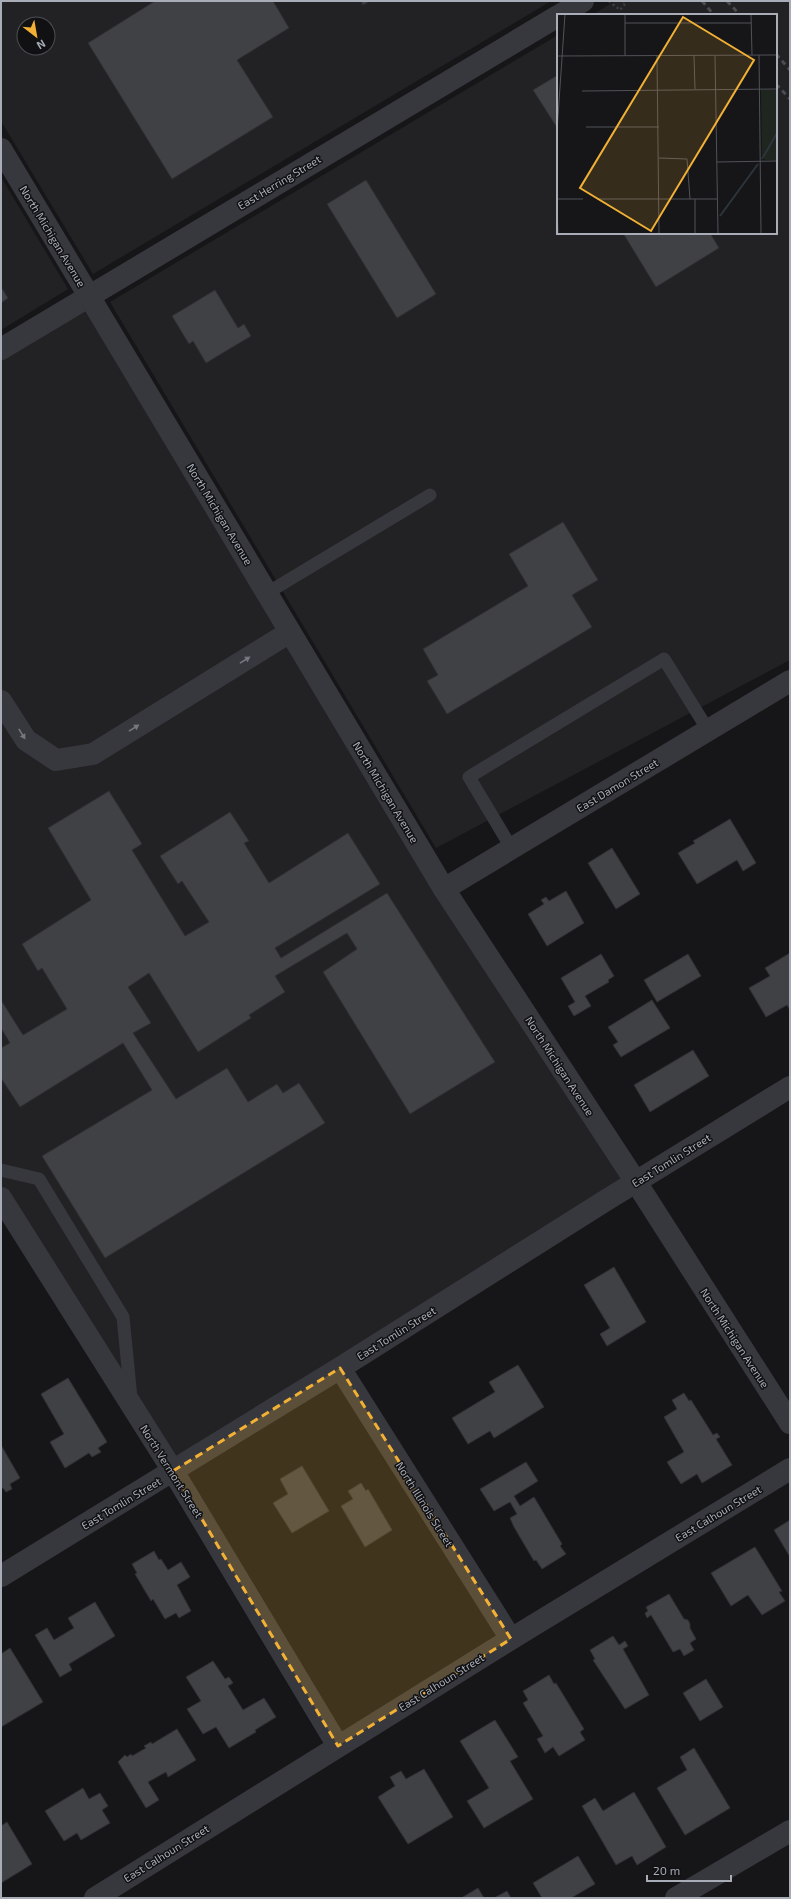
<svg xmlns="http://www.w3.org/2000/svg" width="791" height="1899" font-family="'Exo 2',sans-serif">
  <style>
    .built { fill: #222225; fill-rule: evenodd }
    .building { fill: #404145; stroke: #303034 }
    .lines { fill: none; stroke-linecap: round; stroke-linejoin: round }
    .path { stroke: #3d3f44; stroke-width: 2.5; stroke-dasharray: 2 3; stroke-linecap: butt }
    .service { stroke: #37383d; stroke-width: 13 }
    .minor { stroke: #37383d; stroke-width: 22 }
    .tertiary { stroke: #37383d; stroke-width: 22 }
    .rail { stroke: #4a4c52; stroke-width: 3; stroke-dasharray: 5 4; stroke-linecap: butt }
    .oneway { fill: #757881 }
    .marked { fill: #f2b134; fill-opacity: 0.2; stroke: #f2b134; stroke-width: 3; stroke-dasharray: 8 5; stroke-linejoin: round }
    .labels { text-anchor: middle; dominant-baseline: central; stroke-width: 3; stroke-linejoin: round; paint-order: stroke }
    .street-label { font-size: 11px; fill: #a8adb8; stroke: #111113 }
    .inset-river { fill: none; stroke: #2c353c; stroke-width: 2 }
    .inset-road { fill: none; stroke: #505258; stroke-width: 1 }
    .view { fill: #f2b134; fill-opacity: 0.15; stroke: #f2b134; stroke-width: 2 }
    .inset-edge { fill: none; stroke: #a8adb8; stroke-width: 2 }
  </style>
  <rect width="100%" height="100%" fill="#161618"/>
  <path class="built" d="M1,1H551L93,274L1,121ZM24,24H48V48H24Z
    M615,1H790V660L436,848L110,302L558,35V233H776V15H592Z
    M1,177L68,289L1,330Z
    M89,295L636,1182L173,1471L1,1195V349Z"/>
  <path class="building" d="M155,1H273L289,28L237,60L273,117L172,179L88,43Z
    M361,1H370L363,5Z
    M558,75V129L533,90Z
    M366,180L436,294L397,318L327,204Z
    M623,233H710L719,248L656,287Z
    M1,287L8,298L1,303Z
    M215,290L238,328L244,324L251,336L206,363L193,341L189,344L172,316Z
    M563,522L598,580L572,595L592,627L447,714L427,681L438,675L423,649L528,586L509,554Z
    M109,791L142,844L132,850L185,936L209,922L182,881L178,884L160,856L230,812L249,841L244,843L269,883L348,833L380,884L275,948L281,958L387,893L495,1062L410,1114L323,972L357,949L347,933L275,976L285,992L249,1015L251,1018L198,1052L149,973L128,987L151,1023L133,1033L176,1099L227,1068L248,1102L277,1084L283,1093L299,1083L325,1123L105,1258L42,1156L152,1090L123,1043L20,1107L1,1078V1048L10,1043L1,1028V1000L23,1035L67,1009L42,968L38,971L22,944L91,900L48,828Z
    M730,819L756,863L743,871L737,860L697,884L678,853L695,843L693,841Z
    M612,848L640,894L616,909L588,863Z
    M566,891L584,923L547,946L528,914L544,904L541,900L546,897L549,901Z
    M790,953V1010L787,1005L766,1017L749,988L770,976L765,968Z
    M601,954L614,976L608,980L609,982L585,996L591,1006L574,1016L568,1006L575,1002L561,978Z
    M688,954L701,976L657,1002L644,980Z
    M652,1000L670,1028L621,1057L613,1045L618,1042L608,1027Z
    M693,1050L709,1076L650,1112L634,1085Z
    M614,1267L646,1322L607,1346L600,1334L610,1328L584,1285Z
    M518,1365L544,1407L494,1438L490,1431L468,1444L452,1418L495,1392L489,1382Z
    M68,1378L107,1442L98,1448L101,1452L92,1457L89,1453L65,1468L50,1442L64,1434L41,1394Z
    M684,1393L689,1401L691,1400L713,1435L717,1433L720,1437L716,1439L732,1465L702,1483L697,1474L681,1484L667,1462L684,1452L664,1417L677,1409L672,1400Z
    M1,1445L20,1478L10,1484L12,1489L6,1492L3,1488L1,1489Z
    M526,1462L538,1481L514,1496L520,1506L534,1497L562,1544L560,1546L566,1554L542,1569L536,1560L534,1561L514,1527L510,1518L517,1514L510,1502L494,1511L480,1489Z
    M302,1466L329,1511L292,1533L273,1503L288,1494L280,1479Z
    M361,1483L366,1491L368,1489L392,1530L365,1547L341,1506L353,1499L348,1491Z
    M790,1520V1557L774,1530Z
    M755,1547L782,1591L779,1592L785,1601L762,1615L748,1595L731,1606L711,1573Z
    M154,1551L159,1560L161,1559L168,1570L181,1562L190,1577L177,1585L191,1611L179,1618L176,1613L165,1619L153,1599L151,1601L135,1574L137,1573L132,1564Z
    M669,1594L684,1619L688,1620L690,1624V1628L696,1639L690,1643L694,1650L684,1656L680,1649L673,1652L651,1615L647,1618L645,1613L648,1611L646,1607Z
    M95,1602L115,1636L69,1664L72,1670L60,1677L35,1635L47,1628L54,1640L74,1628L68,1618Z
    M613,1636L619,1645L625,1641L628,1646L623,1649L649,1695L625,1709L593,1660L595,1659L590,1650Z
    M10,1648L43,1702L1,1727V1654Z
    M213,1661L225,1679L229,1677L233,1683L228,1686L243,1710L264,1698L276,1717L255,1730L256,1732L229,1748L216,1727L203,1734L187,1709L201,1701L186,1677Z
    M549,1675L554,1684L556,1683L584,1729L580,1732L585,1740L559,1756L553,1747L545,1753L537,1739L543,1736L523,1703L528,1700L523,1691Z
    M706,1679L723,1707L700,1721L683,1693Z
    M495,1720L518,1757L510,1761L533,1799L484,1828L467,1801L489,1788L460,1741Z
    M177,1729L196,1760L168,1777L166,1772L148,1782L159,1800L146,1808L118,1762L125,1755L127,1757L131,1754L132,1756L146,1748L144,1746L151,1742L152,1744Z
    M694,1748L730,1808L685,1835L657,1788L687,1770L680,1757Z
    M424,1769L453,1817L408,1844L378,1797L395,1786L390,1777L401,1771L406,1779Z
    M83,1788L89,1799L100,1793L108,1806L102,1810L110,1823L81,1840L77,1833L64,1841L45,1811Z
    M634,1792L666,1847L637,1865L632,1856L616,1865L582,1806L595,1798L603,1811Z
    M7,1822L32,1864L1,1883V1826Z
    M578,1856L595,1884L571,1898H542L533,1883Z
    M478,1888L484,1898H463V1897Z
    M507,1891L511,1898H494Z"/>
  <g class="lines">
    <path class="path" d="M609,1L620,10L626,3L623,1"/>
    <path class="service" d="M267,593L430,495
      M512,849L469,777L664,659L708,730
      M1,1170L39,1179L123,1317L131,1398"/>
    <path class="minor" d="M560,15L583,1
      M1,349L558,16
      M1,701L26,740L56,760L93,754L290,632
      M444,889L790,681
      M1,1198L173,1471L338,1746
      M340,1368L511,1639
      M1,1576L340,1368L608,1199L790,1087
      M676,1898L790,1831"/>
    <path class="tertiary" d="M1,149L444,889L636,1182L790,1423
      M95,1898L511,1639L790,1469"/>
    <path class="rail" d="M702,1L714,15
      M727,1L740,15
      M776,54L790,70
      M776,84L790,99"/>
  </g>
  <defs><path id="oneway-solid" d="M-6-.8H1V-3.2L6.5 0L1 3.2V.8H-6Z"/></defs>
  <g class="oneway">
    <use href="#oneway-solid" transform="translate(245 660) rotate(-32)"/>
    <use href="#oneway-solid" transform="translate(134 728) rotate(-32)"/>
    <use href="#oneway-solid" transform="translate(22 734) rotate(58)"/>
  </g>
  <path class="marked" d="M340,1368L511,1639L338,1746L173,1471Z"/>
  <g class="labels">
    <g class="street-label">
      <text transform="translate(279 182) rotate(-31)">East Herring Street</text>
      <text transform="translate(53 236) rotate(59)">North Michigan Avenue</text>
      <text transform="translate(220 514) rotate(59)">North Michigan Avenue</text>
      <text transform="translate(617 785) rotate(-31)">East Damon Street</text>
      <text transform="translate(386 792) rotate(59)">North Michigan Avenue</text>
      <text transform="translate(560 1066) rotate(57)">North Michigan Avenue</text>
      <text transform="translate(671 1160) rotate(-32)">East Tomlin Street</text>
      <text transform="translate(396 1333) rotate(-32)">East Tomlin Street</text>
      <text transform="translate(735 1338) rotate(57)">North Michigan Avenue</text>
      <text transform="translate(172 1471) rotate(58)">North Vermont Street</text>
      <text transform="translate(121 1503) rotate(-31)">East Tomlin Street</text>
      <text transform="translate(425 1504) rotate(58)">North Illinois Street</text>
      <text transform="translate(718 1513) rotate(-31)">East Calhoun Street</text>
      <text transform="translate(441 1682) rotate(-32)">East Calhoun Street</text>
      <text transform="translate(166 1853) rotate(-32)">East Calhoun Street</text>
    </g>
  </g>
  <g transform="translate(557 14)">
    <rect width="220" height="220" fill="#161618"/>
    <path d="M204,76H220V146H208L205,142Z" fill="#1e261f"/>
    <path class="inset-river" d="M205,145L220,119M163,202L201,150"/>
    <path class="inset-road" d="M68,0V42M194,0L195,41M68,9H194M202,41L204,220M0,42L220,41M100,42L102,220M137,42L138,75M158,42L161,220M25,77L220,75M29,113H102M0,117L8,0M102,144L130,145L133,185M160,148L220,147M0,185H26M40,185H160M138,185V220M0,189L1,220"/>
    <path class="view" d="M126,3L197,46L94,217L23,174Z"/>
    <rect width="220" height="220" class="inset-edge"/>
  </g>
  <rect width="791" height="1899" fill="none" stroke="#a8adb8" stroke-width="4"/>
  <g transform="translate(36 36) rotate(149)"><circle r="19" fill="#111113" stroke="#4d4f55"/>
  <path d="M0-3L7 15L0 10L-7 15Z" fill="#f2b134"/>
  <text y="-6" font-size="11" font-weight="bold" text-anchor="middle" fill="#a8adb8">N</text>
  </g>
  <path d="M647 1875v6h84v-6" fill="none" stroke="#a8adb8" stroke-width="2"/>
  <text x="653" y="1875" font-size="12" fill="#a8adb8" stroke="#111113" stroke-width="3" paint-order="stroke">20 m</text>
</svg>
